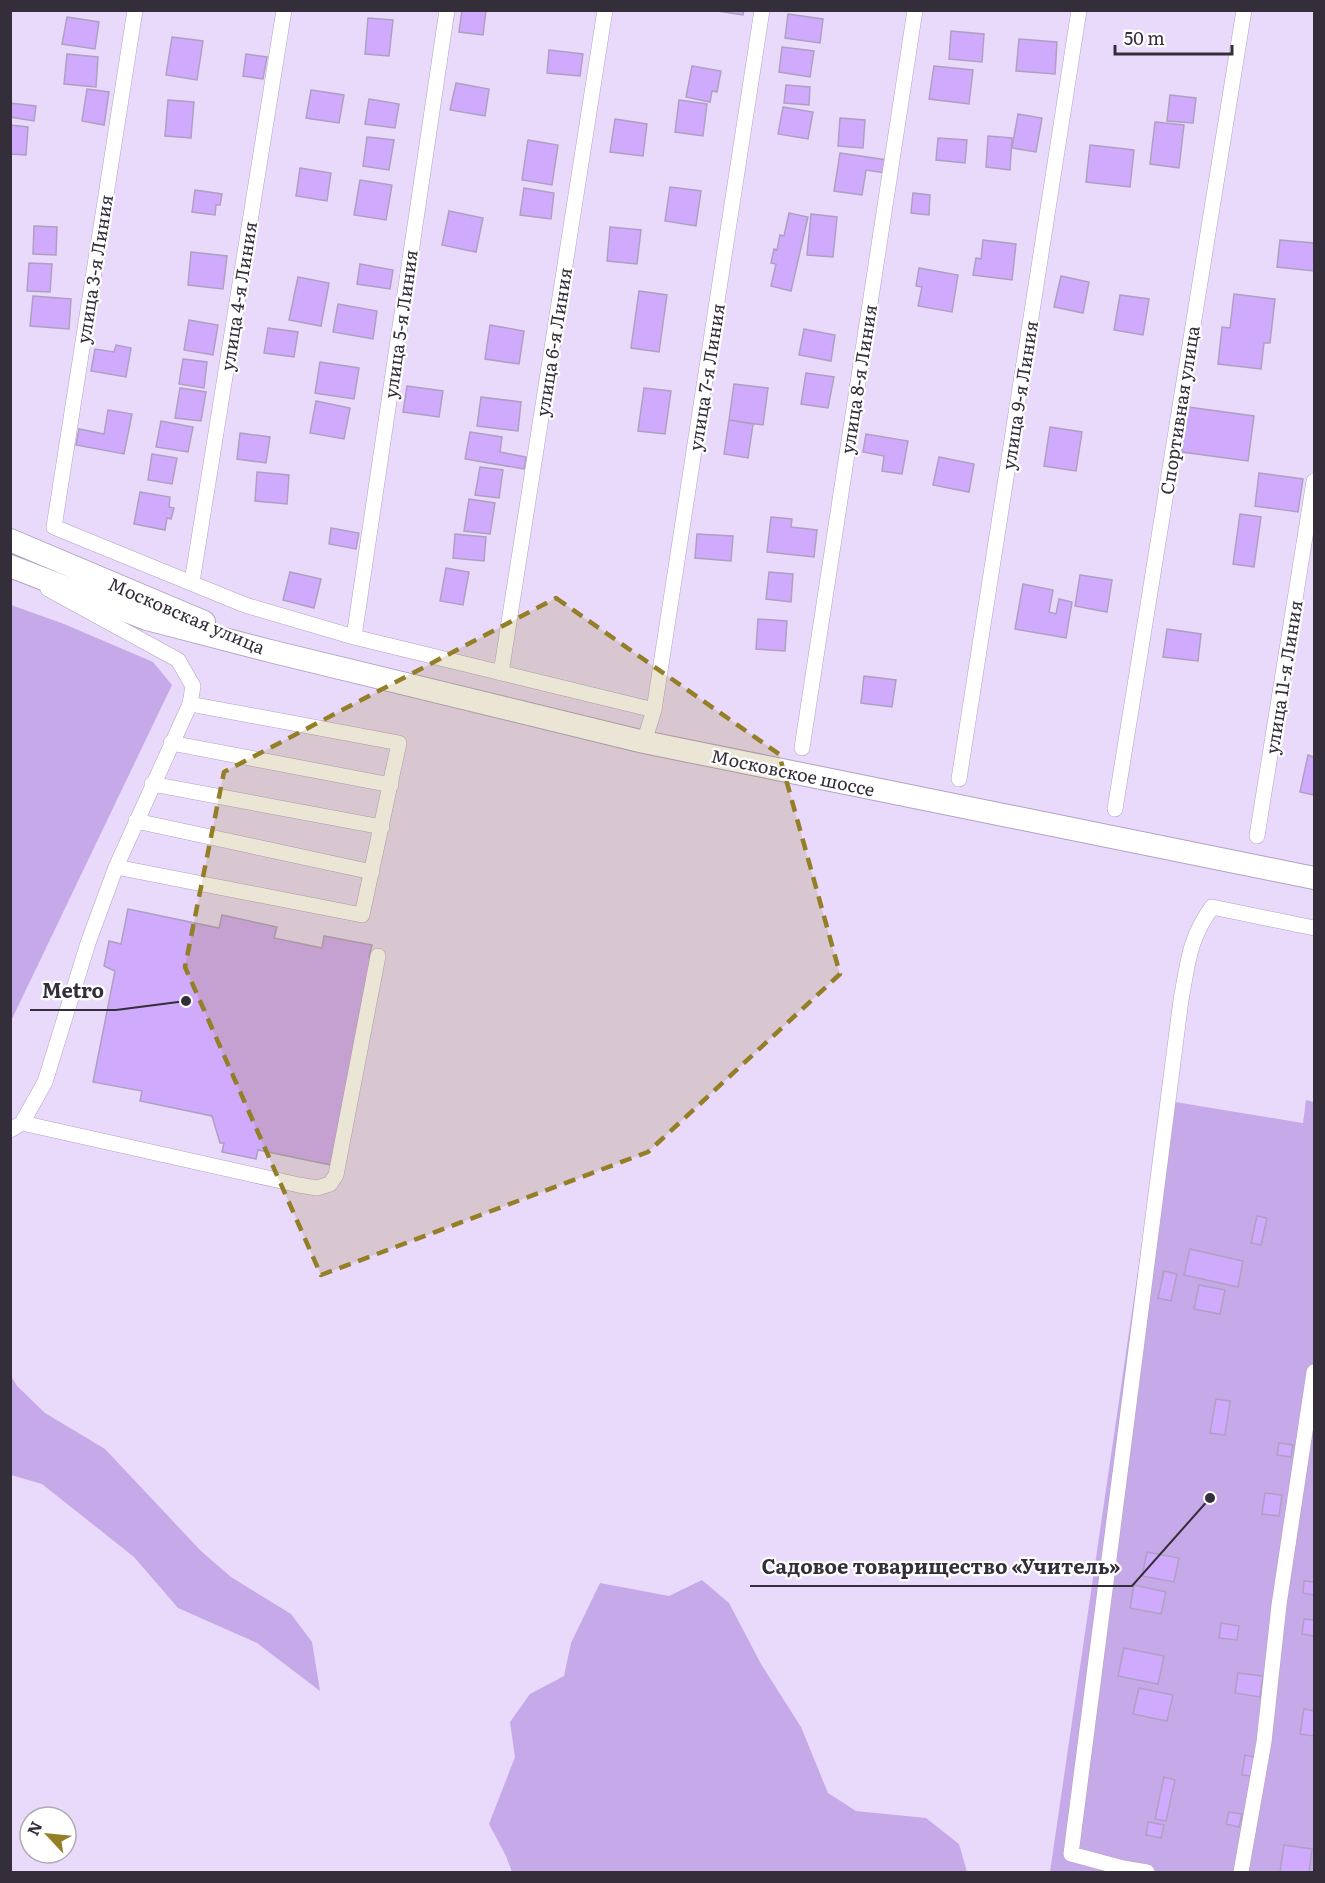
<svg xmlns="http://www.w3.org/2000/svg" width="1325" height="1883" font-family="Literata,serif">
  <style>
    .green { fill: #c6a9e8 }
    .building { fill: #d0aafc; stroke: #afa0c1; stroke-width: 1.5 }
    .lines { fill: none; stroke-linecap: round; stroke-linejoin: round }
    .minor-casing { stroke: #b1a2c3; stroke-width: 16 }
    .highway-casing { stroke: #b1a2c3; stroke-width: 24 }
    .minor { stroke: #fff; stroke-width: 15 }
    .highway { stroke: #fff; stroke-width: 22 }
    .marked { fill: #947e26; fill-opacity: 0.2; stroke: #947e26; stroke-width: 4.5; stroke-dasharray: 12 8; stroke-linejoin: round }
    .labels { text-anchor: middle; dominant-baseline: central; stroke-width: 4.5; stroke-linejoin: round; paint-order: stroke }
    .street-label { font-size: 18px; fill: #342e3b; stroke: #fff }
    .leader { fill: none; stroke: #342e3b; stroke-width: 2 }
    .callout-dot { fill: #342e3b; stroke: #fff; stroke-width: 2 }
    .callout-label { font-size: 20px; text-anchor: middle; font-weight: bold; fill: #342e3b; stroke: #fff; stroke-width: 4.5; stroke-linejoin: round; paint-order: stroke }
  </style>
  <rect width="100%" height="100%" fill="#e9dafc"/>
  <path class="green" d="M11,605L64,624L153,662L172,685L11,1021Z
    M1163,1100L1303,1123L1306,1100L1314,1102V1872H1050Z
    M10,1374L17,1386L45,1413L105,1449L201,1551L231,1577L291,1614L312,1642L320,1691L257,1643L178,1608L134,1557L42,1484L11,1475Z
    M702,1580L729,1603L761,1664L801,1727L828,1793L856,1811L926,1818L959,1844L967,1872H512L506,1856L489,1824L515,1757L510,1722L530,1694L564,1676L571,1643L600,1583L669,1596Z"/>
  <path class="building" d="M462,10H486L483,35L459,32Z
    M711,10H744L743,15Z
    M788,14L823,19L820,43L785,38Z
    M67,17L99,22L95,49L62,44Z
    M368,18L393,20L389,56L365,54Z
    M951,31L984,34L982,62L949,59Z
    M172,37L203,41L197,80L166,75Z
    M1019,39L1057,42L1055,74L1016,71Z
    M782,47L814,51L810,77L779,72Z
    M549,50L583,54L580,76L547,73Z
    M67,54L98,57L96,87L64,84Z
    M246,54L267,57L263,79L243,76Z
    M692,66L721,71L717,92L712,91L710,102L686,97Z
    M934,66L973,70L969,104L929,99Z
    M456,83L489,89L485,116L450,110Z
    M786,85L810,87L809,105L784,103Z
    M87,89L109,92L104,125L82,121Z
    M311,90L344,95L339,123L306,118Z
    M1170,95L1196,98L1193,123L1167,121Z
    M369,99L399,104L395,128L365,124Z
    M168,100L194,102L191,138L165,136Z
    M679,100L707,104L703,136L675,132Z
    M10,103L36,106L34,121L10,117Z
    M783,107L813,112L808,139L778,134Z
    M1018,114L1042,118L1036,152L1012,148Z
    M840,118L865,120L863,148L838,146Z
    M615,119L647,124L643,156L610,152Z
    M1155,122L1184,125L1179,168L1150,164Z
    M10,125L28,127L26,155L10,154Z
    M988,136L1012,138L1010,170L986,167Z
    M367,137L394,140L389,170L363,166Z
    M938,138L967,140L965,163L936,160Z
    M528,140L558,145L552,185L522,180Z
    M1090,145L1134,150L1130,187L1086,182Z
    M840,153L887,160L885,173L866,170L862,195L834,191Z
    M300,168L331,173L327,201L296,196Z
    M360,180L392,185L386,220L354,215Z
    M670,187L701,191L696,226L665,221Z
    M524,188L554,193L551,219L520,215Z
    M195,190L222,194L220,205H216L215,215L192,212Z
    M913,193L930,195L929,215L911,213Z
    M449,211L483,218L476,252L442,245Z
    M789,213L808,217L791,291L771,286L776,264L771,263L774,249L777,250L780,235L784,236Z
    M811,214L837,217L833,257L807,255Z
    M34,226L57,227L56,255L33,254Z
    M610,227L641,230L637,264L607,261Z
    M983,240L1016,244L1012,280L973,275L976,258L981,259Z
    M1280,240L1314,243V271L1277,267Z
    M191,252L227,256L223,289L188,285Z
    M29,263L52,264L50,292L27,291Z
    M360,264L393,270L390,289L357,284Z
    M919,268L958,275L952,312L918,306L922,287L916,286Z
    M1061,276L1089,282L1083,313L1054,307Z
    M298,277L329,283L321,326L289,320Z
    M639,291L667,295L659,352L631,348Z
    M1234,294L1275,299L1270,343H1264L1261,369L1218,364L1222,327L1230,328Z
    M1120,295L1149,299L1143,335L1114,330Z
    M33,296L71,299L69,329L30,326Z
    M338,304L377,311L373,339L333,332Z
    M189,320L218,325L213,355L184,350Z
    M490,325L524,331L519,364L485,359Z
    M268,328L298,332L294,357L264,353Z
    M804,329L835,335L831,361L799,355Z
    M116,345L131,348L126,377L91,371L95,349L114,352Z
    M183,359L207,362L204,388L179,384Z
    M320,362L359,368L354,399L315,393Z
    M806,373L834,377L828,408L801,404Z
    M734,384L768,388L763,425L729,420Z
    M407,386L443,391L439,417L403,412Z
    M180,388L206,392L201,421L175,418Z
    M644,388L671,391L665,434L638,431Z
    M481,397L521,402L518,431L477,426Z
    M316,401L350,408L344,439L310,433Z
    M1188,407L1254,416L1248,461L1182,452Z
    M108,410L132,414L124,454L76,445L79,429L104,434Z
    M729,420L753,424L748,458L724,454Z
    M161,421L193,427L188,452L156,447Z
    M1050,427L1082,432L1076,471L1044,466Z
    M470,432L502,437L500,452L526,457L524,469L465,459Z
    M240,433L270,437L266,463L237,459Z
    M866,434L908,441L902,474L882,471L884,456L863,452Z
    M152,454L177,458L172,484L148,480Z
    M939,457L974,464L969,492L933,485Z
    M480,467L503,470L499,498L475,495Z
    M257,472L289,475L287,504L255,501Z
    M1259,473L1303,479L1298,512L1255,506Z
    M140,492L170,497L169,507L174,508L171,519L167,518L165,530L134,524Z
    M469,499L495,503L490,534L464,531Z
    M1240,514L1261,517L1254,567L1233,564Z
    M771,517L792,519L791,527L817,530L814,557L767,552Z
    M331,528L359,533L356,549L329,544Z
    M455,534L486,537L484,561L453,558Z
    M697,534L733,536L731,561L695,558Z
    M446,568L469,572L463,605L440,601Z
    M290,572L321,579L314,608L283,600Z
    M769,572L793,574L791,602L766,599Z
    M1080,575L1112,580L1107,612L1075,606Z
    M1023,584L1053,590L1049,612L1056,614L1059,599L1072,602L1066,638L1015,629Z
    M758,619L787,621L785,651L756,649Z
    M1167,629L1201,634L1198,661L1163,657Z
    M864,676L896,680L892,707L861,703Z
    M1308,755L1314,757V795L1300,792Z
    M128,909L219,928L222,915L277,927L274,938L322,948L324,936L372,945L369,957L372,958L331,1165L258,1150L256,1159L222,1152L224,1143H220L212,1116L140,1101L142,1091L93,1082L115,971L104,966L109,941L121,944Z
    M1257,1216L1267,1218L1261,1245L1251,1243Z
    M1190,1249L1243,1261L1238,1287L1184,1275Z
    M1164,1271L1177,1274L1171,1301L1158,1298Z
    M1199,1285L1225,1290L1220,1314L1194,1309Z
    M1216,1399L1230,1401L1225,1435L1210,1433Z
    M1279,1443L1293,1445L1291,1457L1277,1455Z
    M1265,1493L1282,1495L1279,1516L1262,1514Z
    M1147,1552L1179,1558L1174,1582L1142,1576Z
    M1304,1581L1314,1582V1595L1303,1593Z
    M1134,1585L1166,1592L1161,1614L1130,1608Z
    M1304,1619L1314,1620V1636L1302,1634Z
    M1221,1623L1239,1626L1237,1640L1219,1638Z
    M1124,1648L1164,1656L1158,1684L1118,1676Z
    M1238,1673L1263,1676L1260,1697L1235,1693Z
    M1139,1688L1173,1695L1167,1721L1133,1714Z
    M1304,1709L1314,1711V1736L1300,1734Z
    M1245,1755L1254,1757L1251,1776L1242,1775Z
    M1164,1777L1175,1780L1166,1821L1155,1819Z
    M1229,1812L1242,1814L1239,1827L1226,1824Z
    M1148,1822L1164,1825L1161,1838L1146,1835Z
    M1284,1845L1312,1849L1309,1872H1280Z"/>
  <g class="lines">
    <defs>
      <path id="minor" d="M135,10L54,527L245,605L354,637L654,710
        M192,582L284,10
        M354,637L447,10
        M501,673L605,10
        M644,742L654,710L762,10
        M171,743L391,785
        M802,748L915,10
        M959,779L1079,10
        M152,784L382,827
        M1115,809L1244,10
        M136,821L372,872
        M1257,836L1314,481
        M116,867L362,915L399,743L190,704
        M22,1123L299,1185L317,1188L330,1184L336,1175L378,956
        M10,1130L22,1123L45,1082L88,943L116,867L190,704L193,686L178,660L48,589
        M1147,1872L1123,1868L1071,1854L1181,1000C1188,962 1189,939 1212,907L1314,928
        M1241,1872L1264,1742L1279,1605L1314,1372"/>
      <path id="highway" d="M10,540L204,622
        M10,566L147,619L274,652L644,742L1314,878"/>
    </defs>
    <use href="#minor" class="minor-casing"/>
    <use href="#highway" class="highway-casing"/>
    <use href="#minor" class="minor"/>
    <use href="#highway" class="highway"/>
  </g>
  <path class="marked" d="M556,598L779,754L840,974L648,1152L321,1275L185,967L224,772Z"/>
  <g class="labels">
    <g class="street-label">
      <text transform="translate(94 269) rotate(-81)">улица 3-я Линия</text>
      <text transform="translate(238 296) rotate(-81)">улица 4-я Линия</text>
      <text transform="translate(400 324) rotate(-82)">улица 5-я Линия</text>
      <text transform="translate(553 342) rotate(-81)">улица 6-я Линия</text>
      <text transform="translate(706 377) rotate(-81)">улица 7-я Линия</text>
      <text transform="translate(858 379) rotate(-81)">улица 8-я Линия</text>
      <text transform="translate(1019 395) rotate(-81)">улица 9-я Линия</text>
      <text transform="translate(1179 410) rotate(-81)">Спортивная улица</text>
      <text transform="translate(187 615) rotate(23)">Московская улица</text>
      <text transform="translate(1283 677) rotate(-81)">улица 11-я Линия</text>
      <text transform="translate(793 772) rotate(12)">Московское шоссе</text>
    </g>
  </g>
  <path class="leader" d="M186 1001L116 1010H30M1210 1498L1132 1586H750"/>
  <g class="callout-dot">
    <circle cx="186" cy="1001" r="6"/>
    <circle cx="1210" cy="1498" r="6"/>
  </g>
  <g class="callout-label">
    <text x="73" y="998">Metro</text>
    <text x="941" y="1574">Садовое товарищество «Учитель»</text>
  </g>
  <rect width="1325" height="1883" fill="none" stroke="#342e3b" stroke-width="24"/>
  <g transform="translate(48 1835) rotate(296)"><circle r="28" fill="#ffffff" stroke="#aeabb1" stroke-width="1.5"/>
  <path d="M0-4.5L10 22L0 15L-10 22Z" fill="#947e26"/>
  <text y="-9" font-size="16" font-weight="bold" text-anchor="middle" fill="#342e3b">N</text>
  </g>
  <path d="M1115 45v9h117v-9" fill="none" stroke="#342e3b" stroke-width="3"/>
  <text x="1124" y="45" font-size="18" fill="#342e3b" stroke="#ffffff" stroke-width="4.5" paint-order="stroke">50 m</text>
</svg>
